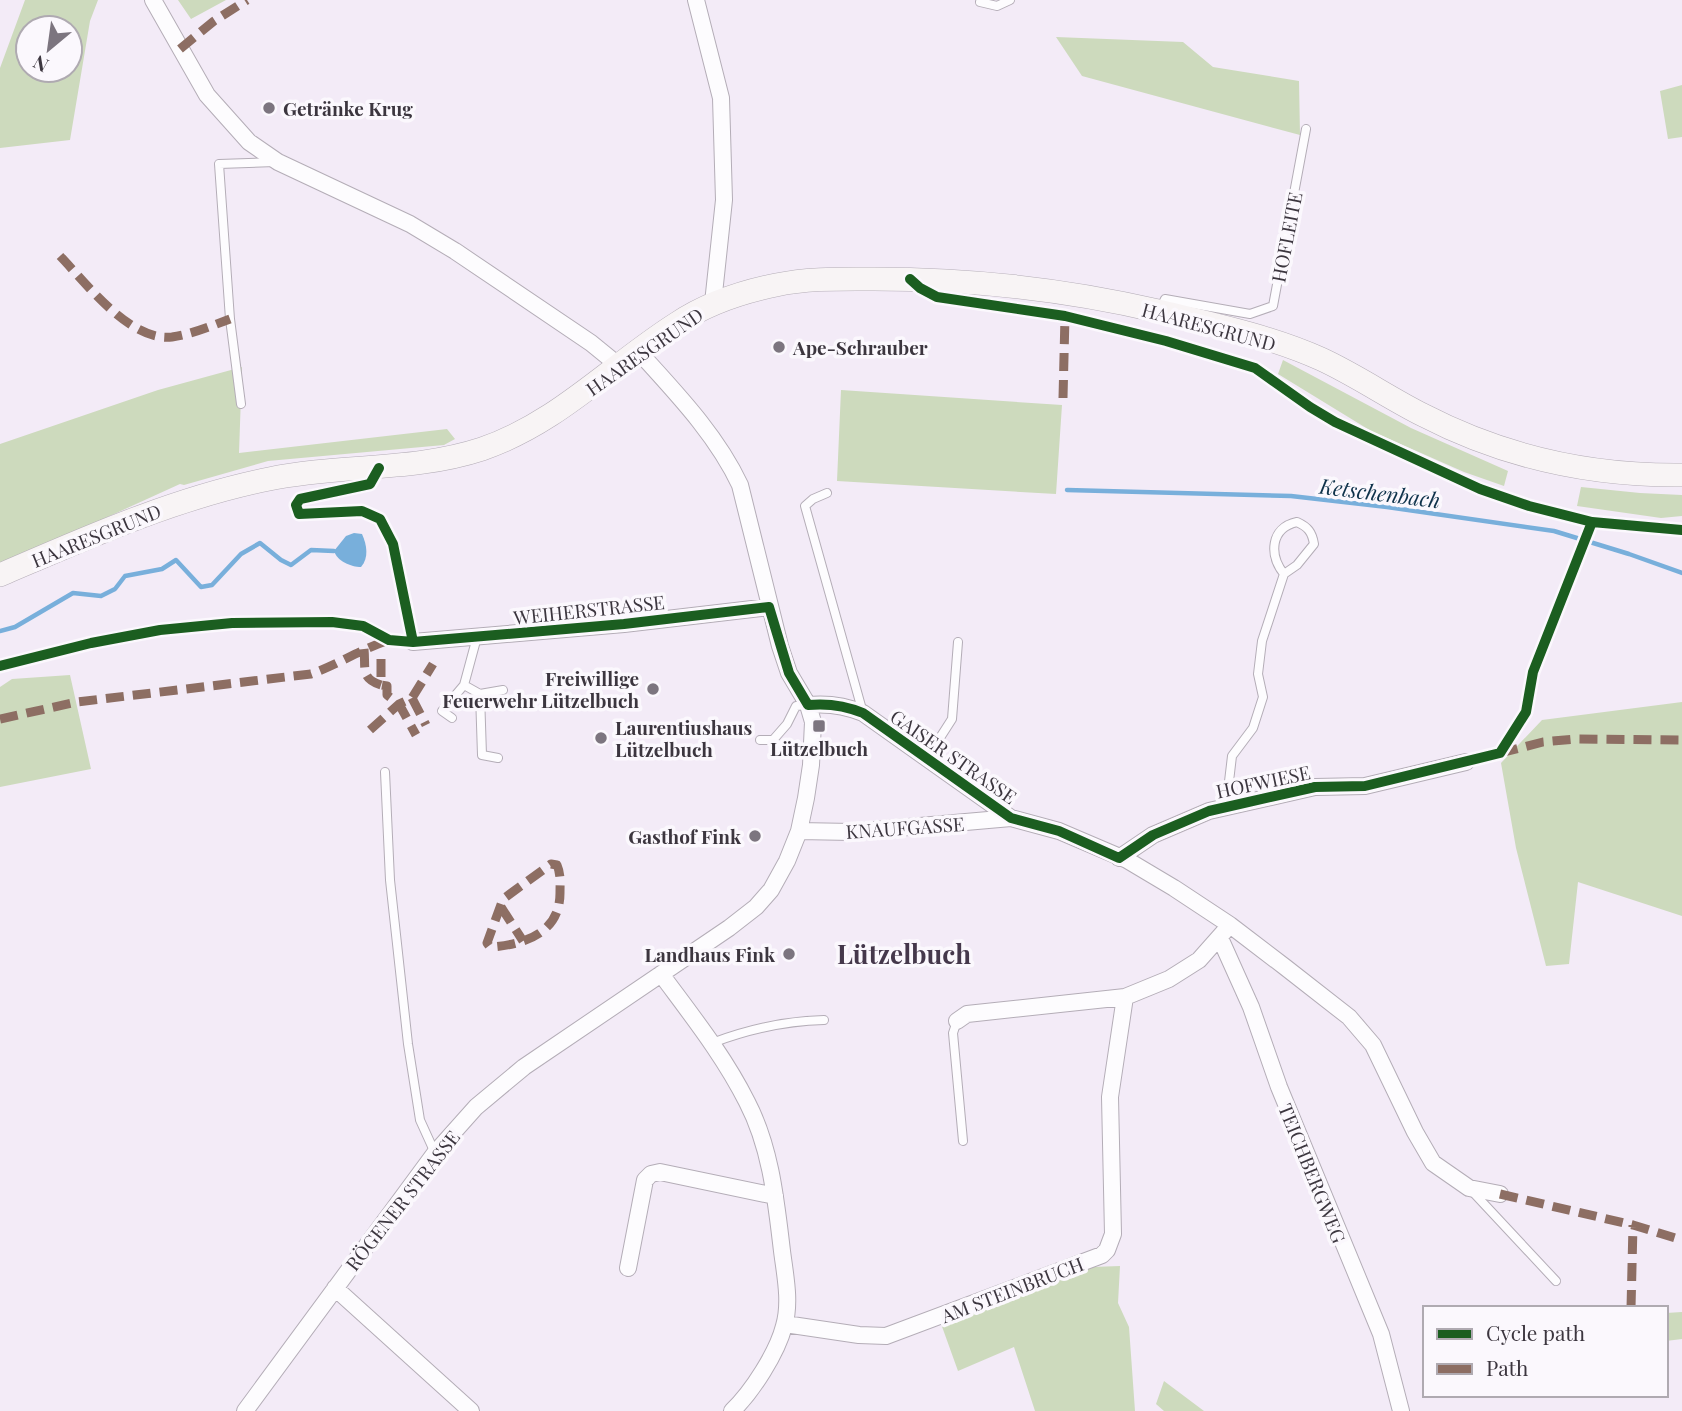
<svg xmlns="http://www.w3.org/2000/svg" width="1682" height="1411" font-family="'Playfair Display',serif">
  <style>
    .green { fill: #cddabd; fill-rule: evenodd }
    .water { fill: #78afdb }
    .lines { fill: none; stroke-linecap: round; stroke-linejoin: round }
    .stream { stroke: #78afdb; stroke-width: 4.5 }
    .lane-casing { stroke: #b4adb7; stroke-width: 10 }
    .street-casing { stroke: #b4adb7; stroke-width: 18 }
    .secondary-casing { stroke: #b4adb7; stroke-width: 24 }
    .lane { stroke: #fdfcfe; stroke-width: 8 }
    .street { stroke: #fdfcfe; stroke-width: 16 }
    .secondary { stroke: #f8f4f5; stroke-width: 23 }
    .quiet { stroke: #8d6e63; stroke-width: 9; stroke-dasharray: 18 9; stroke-linecap: butt }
    .cycleway-casing { stroke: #fbf8fd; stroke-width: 15 }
    .cycleway { stroke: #1b5e20; stroke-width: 10 }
    .poi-dot { fill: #7c757f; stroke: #fbf8fd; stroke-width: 2.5 }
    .labels { text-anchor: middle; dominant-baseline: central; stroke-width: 7; stroke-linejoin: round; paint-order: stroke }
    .poi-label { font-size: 19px; font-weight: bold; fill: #3c363f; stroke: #fbf8fd; text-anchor: start }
    .street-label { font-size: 19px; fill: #3c363f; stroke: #fbf8fd }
    .water-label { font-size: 21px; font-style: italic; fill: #0f334b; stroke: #fbf8fd }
    .district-label { font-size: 26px; font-weight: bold; fill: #45384b; stroke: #fbf8fd }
  </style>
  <rect width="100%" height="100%" fill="#f3ebf7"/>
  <path class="green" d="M25,0H98L90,21L70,140L0,148V68ZM28,28H70V70H28Z
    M178,0H226L191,19Z
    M1056,37L1183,42L1213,67L1299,81L1300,135L1082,76Z
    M1682,85V137L1668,139L1660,91Z
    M1283,360L1411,428L1508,471L1504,486L1464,472L1371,431L1278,374Z
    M242,367L239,453L447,429L455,439L444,445L268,461L184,485L180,484L0,566V444L158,390Z
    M841,390L1062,405L1056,494L837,481Z
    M1581,487L1640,493L1682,495V516L1661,518L1577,506Z
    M70,675L91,769L0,787V687L12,679Z
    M1682,702V916L1578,882L1569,964L1546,966L1516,848L1501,763L1542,720Z
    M1120,1266L1118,1303L1129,1327L1135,1411H1035L1014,1347L958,1371L940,1321L1092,1267Z
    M1682,1312V1339L1666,1341V1313Z
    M1164,1381L1204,1411H1164L1156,1404Z"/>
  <path class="water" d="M354,533L362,534C367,545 369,558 361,567C351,567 337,561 334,551L346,536Z"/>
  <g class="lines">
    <path class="stream" d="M1067,490L1291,496L1387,507L1554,531L1629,554L1682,573
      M0,631L15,627L73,593L101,596L115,589L125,576L162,569L176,560L201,587L212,585L241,554L260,543L281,560L291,565L311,550L334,551"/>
    <defs>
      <path id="lane" d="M980,2L997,6L1010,0
        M1160,309L1165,299L1250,314L1273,306L1306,129
        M241,404L230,319L219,164L275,162
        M827,493L813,499L805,506L863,713
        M477,637L464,685L480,694L482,755L498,758
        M480,694L503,690
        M452,718L442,711L464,685
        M760,740H773L787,724L796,706L808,705
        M927,758L952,719L958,642
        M385,772L390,880L408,1044L420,1120L435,1153
        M1226,807L1232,756L1253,728L1263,697L1258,674L1262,641L1284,574L1297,565L1314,544C1312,532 1308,527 1297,522C1270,528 1269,555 1284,574
        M957,1021L953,1033L963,1141
        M712,1043C749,1029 784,1021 824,1020
        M1471,1190L1556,1281"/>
      <path id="street" d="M153,0L207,95L249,142L278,162L410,224L455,251L591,343L618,365
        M696,0L721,98L724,200L713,303
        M413,642L624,624L769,607
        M808,705C828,703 844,705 863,713L1011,818L1059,831L1127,860L1174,888L1230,925L1285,967L1349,1017L1373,1045L1415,1132L1433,1163L1469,1188L1500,1194
        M799,831L852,832L1011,818
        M1119,858L1153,835L1209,811L1315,787L1365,786L1466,762
        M1220,938L1251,1007L1279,1087L1381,1334L1401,1411
        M661,974C692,1016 724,1056 747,1102C771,1148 776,1201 782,1251C785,1275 791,1302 784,1326C777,1353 752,1392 732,1411
        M957,1021L967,1014L1125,997
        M628,1268L645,1180L651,1174L660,1172L775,1196
        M335,1288L471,1411
        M785,1324L859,1335L886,1336L1102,1255L1107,1250L1113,1234L1110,1097L1125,997L1169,979L1199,960L1230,925
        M245,1411L435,1153L476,1107L524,1067L729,928L756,907L771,890L787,861L799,831L806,798L811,765L813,722L808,705L789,673L780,646L740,485C716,434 675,392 638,351"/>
      <path id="secondary" d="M0,575C88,537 175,498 269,479C340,464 412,472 482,449C558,423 610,366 676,324C706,304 741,292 776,285C808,278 842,279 874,279C971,279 1064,289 1158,311C1212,324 1270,336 1321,359C1356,375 1389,398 1423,415C1504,457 1591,476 1682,475"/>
    </defs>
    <use href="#lane" class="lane-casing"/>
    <use href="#street" class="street-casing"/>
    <use href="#secondary" class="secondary-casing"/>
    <use href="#lane" class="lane"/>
    <use href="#street" class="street"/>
    <use href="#secondary" class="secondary"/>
    <path class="quiet" d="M180,49L214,21L247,0
      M60,256C86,283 130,342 172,337C192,334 211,326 230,319
      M1063,398L1065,316
      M364,649C366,669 360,678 381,685
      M381,659V685L387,686V695L399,704L416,735
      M412,698L426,725
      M0,719L77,702L311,674C339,664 361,649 389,640
      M370,730L399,704L412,698L433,664
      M1500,753L1543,742L1575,739L1682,740
      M551,864L557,865C561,874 560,883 560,893C560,933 524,945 490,947L487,943L503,899Z
      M501,907L523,941
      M1500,1194L1633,1225L1682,1240
      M1631,1308L1633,1225"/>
    <defs>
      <path id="cycleway" d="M910,279L920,288L937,297L1065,316L1166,341L1255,368L1310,407L1335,422L1480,489L1529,506L1592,522L1682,530
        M379,468L370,484L300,499L296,505L299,514L362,511L380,519L393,544L413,642
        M0,666L91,643L160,630L232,623L332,622L363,626L389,640L413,642L624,624L769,607L789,673L808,705C828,703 844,705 863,713L1011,818L1059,831L1119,858L1153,835L1209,811L1315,787L1365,786L1500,753L1526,712L1533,672L1592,522"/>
    </defs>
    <use href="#cycleway" class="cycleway-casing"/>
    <use href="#cycleway" class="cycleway"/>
  </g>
  <g class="poi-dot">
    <circle cx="269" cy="108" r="7"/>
    <circle cx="779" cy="347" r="7"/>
    <circle cx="653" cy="689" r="7"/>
    <rect x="812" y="719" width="14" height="14" rx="3.5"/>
    <circle cx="601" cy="738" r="7"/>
    <circle cx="755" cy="836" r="7"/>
    <circle cx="789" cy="954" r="7"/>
  </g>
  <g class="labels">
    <g class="poi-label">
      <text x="283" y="108">Getränke Krug</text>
      <text x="793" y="347">Ape-Schrauber</text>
      <text x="639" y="678" text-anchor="end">Freiwillige<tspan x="639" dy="22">Feuerwehr Lützelbuch</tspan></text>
      <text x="615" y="727">Laurentiushaus<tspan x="615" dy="22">Lützelbuch</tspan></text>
      <text x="819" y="748" text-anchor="middle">Lützelbuch</text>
      <text x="741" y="836" text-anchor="end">Gasthof Fink</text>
      <text x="775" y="954" text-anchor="end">Landhaus Fink</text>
    </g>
    <g class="street-label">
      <text transform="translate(1286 237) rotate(-79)">HOFLEITE</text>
      <text transform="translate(1209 326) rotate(15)">HAARESGRUND</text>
      <text transform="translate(644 351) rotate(-35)">HAARESGRUND</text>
      <text transform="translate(96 535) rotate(-22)">HAARESGRUND</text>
      <text transform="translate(589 609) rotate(-6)">WEIHERSTRASSE</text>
      <text transform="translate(954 756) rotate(35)">GAISER STRASSE</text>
      <text transform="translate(1263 781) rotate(-12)">HOFWIESE</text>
      <text transform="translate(905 827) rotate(-4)">KNAUFGASSE</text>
      <text transform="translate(1313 1173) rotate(68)">TEICHBERGWEG</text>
      <text transform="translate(402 1200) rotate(-52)">RÖGENER STRASSE</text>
      <text transform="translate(1012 1289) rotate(-21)">AM STEINBRUCH</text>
    </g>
    <g class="water-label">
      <text transform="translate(1380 492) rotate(7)">Ketschenbach</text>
    </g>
    <g class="district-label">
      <text x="904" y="953">Lützelbuch</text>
    </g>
  </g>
  <rect x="1423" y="1306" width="245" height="91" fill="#fbf8fd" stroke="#afaab1" stroke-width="2"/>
  <rect x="1437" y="1329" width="35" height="10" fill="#1b5e20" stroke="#afaab1" stroke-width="2"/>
  <text x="1486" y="1341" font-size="21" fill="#3c363f">Cycle path</text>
  <rect x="1437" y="1364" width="35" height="10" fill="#8d6e63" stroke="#afaab1" stroke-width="2"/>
  <text x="1486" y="1376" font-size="21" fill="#3c363f">Path</text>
  <g transform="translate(49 49) rotate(209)"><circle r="33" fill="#fbf8fd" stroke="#afaab1" stroke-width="2"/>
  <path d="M0-5L12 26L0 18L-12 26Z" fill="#7c757f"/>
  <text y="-10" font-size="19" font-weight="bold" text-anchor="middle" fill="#3c363f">N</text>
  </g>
</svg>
